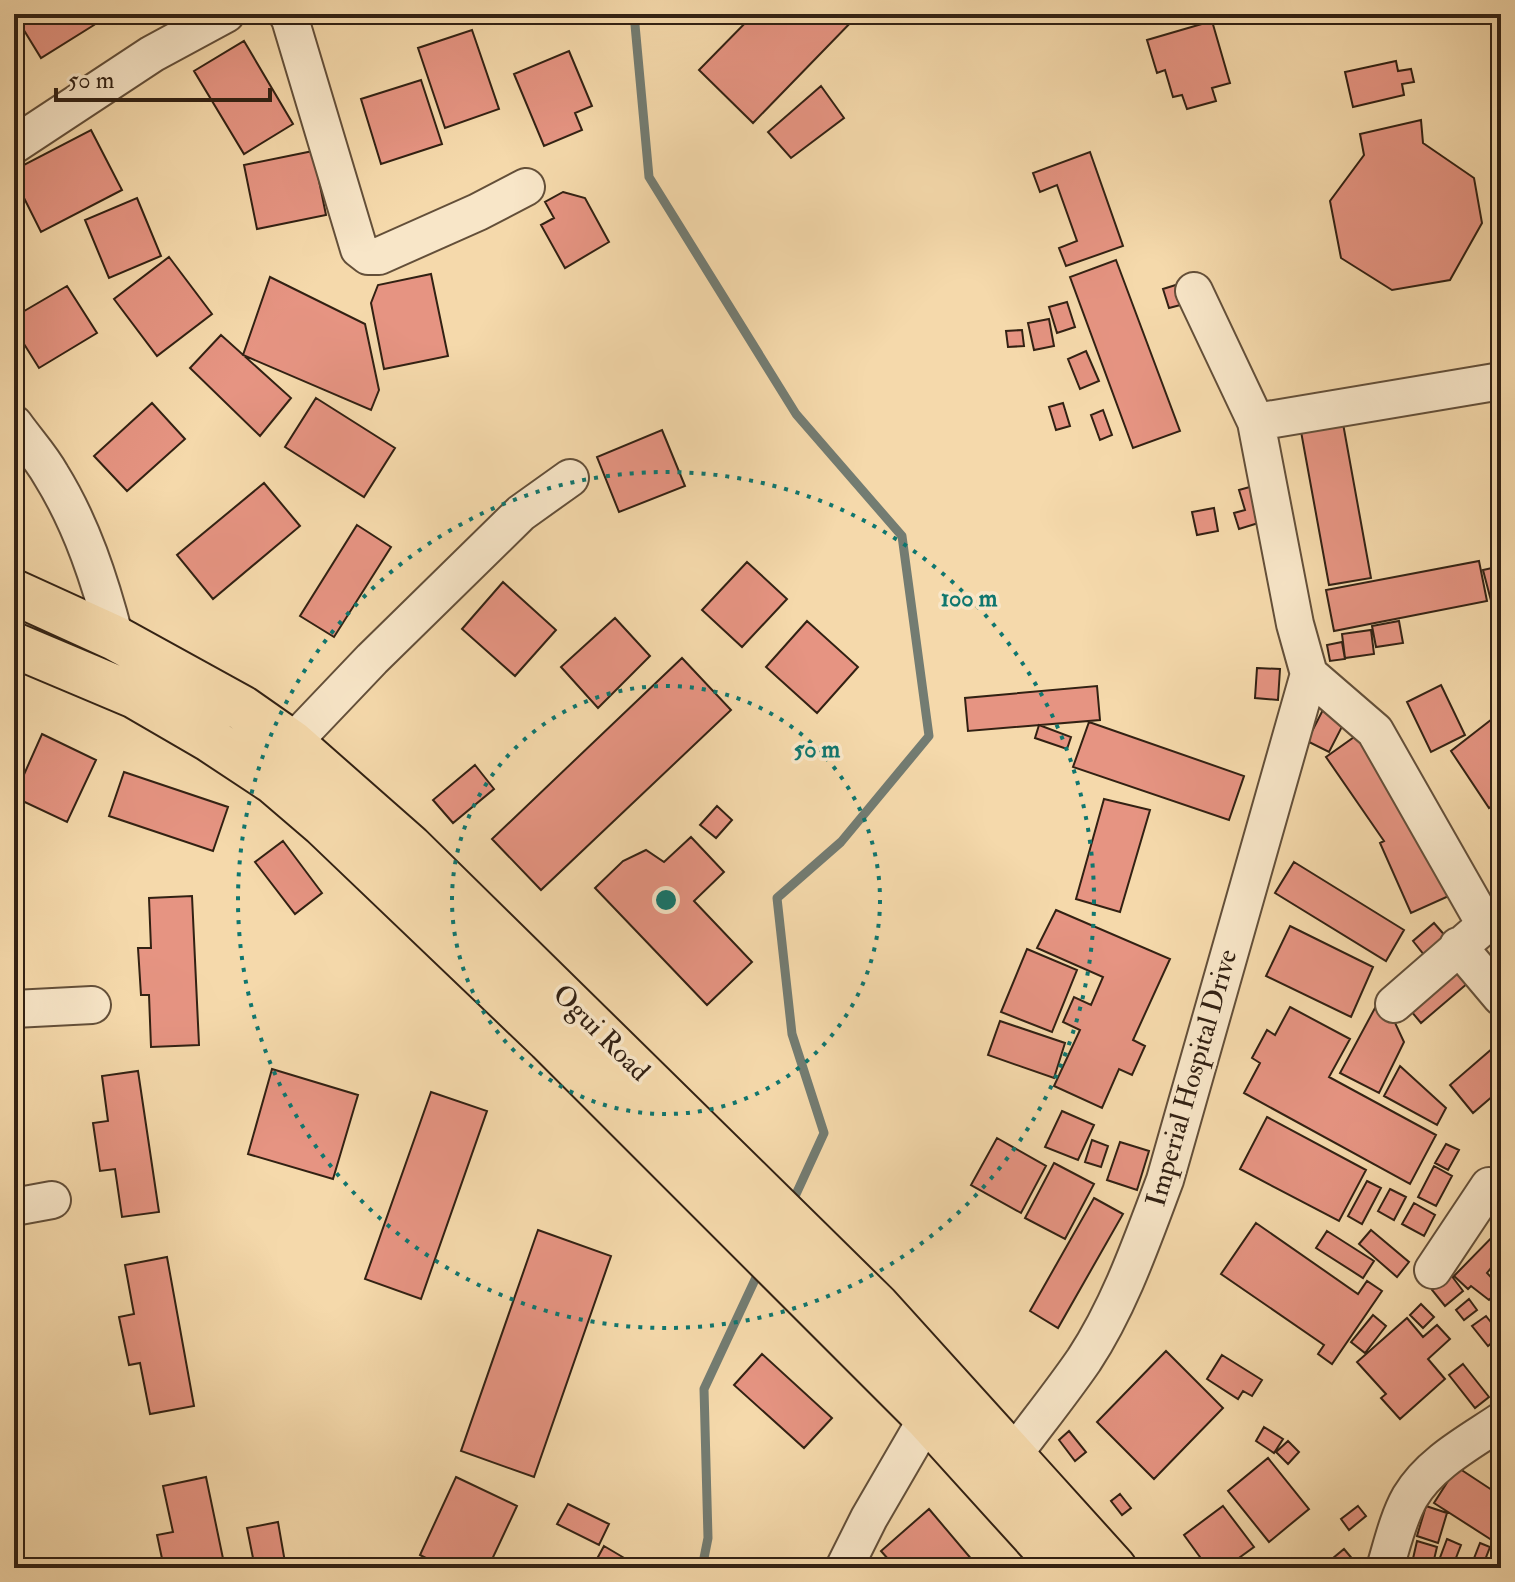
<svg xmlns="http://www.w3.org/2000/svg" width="1515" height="1582" font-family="'IM FELL Double Pica',serif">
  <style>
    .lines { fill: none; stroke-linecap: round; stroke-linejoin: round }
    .stream { stroke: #737c72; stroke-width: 9 }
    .building { fill: #e69482; stroke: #322113; stroke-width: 2 }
    .minor-casing { stroke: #634f39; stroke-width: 40 }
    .major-casing { stroke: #322113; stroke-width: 48 }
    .minor { stroke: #f8e6c8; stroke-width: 36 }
    .major { stroke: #f5d9ab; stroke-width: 44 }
    .ring { fill: none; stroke: #0f766e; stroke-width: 4; stroke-dasharray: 4 8 }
    .labels { text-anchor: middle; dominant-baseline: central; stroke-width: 7; stroke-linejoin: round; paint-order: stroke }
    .street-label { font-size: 28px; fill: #322113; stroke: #f8e6c8 }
    .centre { fill: #0f766e; stroke: #f8e6c8; stroke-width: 4 }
    .ring-label { font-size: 24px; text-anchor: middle; font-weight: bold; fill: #0f766e; stroke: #f8e6c8; stroke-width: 7; stroke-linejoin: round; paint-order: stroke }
  </style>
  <rect width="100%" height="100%" fill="#f5d9ab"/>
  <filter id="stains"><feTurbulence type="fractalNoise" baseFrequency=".0025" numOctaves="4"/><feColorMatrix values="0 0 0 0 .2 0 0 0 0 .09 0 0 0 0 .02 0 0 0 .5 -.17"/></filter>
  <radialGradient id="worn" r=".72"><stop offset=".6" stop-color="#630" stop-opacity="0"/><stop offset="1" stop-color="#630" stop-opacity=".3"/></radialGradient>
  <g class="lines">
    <path class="stream" d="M634,14L649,177L796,414L902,536L929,736L841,842L777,898L792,1034L824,1133L791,1205
      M702,1568L708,1538L704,1389L760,1269"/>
  </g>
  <path class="building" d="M14,14H87L94,25L41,58Z
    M754,14H859L753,123L699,70Z
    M1212,21L1230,83L1212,88L1216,101L1187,109L1182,95L1173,97L1165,70L1157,73L1147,40Z
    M472,30L499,109L445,128L418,48Z
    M244,41L293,124L244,154L194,71Z
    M569,51L592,106L575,113L582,130L544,146L514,74Z
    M1396,61L1398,71L1411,69L1414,82L1402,84L1404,95L1353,107L1345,72Z
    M421,80L442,144L381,164L361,99Z
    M821,86L844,118L791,158L768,132Z
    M1421,120L1423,143L1474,178L1482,223L1450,280L1392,290L1341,258L1330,201L1364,155L1360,134Z
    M91,130L122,190L41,232L14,178V170Z
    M313,151L326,215L257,229L244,165Z
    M1090,152L1123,246L1066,266L1059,248L1077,241L1057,185L1040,192L1033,173Z
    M563,192L585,198L609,242L565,268L541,225L554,218L545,202Z
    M137,198L161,256L109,278L85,220Z
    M169,257L212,314L157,356L114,299Z
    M1116,260L1180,431L1133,448L1070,277Z
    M431,274L448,356L384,369L371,303L378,285Z
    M270,277L365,324L379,390L371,410L243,355Z
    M1182,283L1188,303L1169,308L1163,289Z
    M67,286L97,333L39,368L14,328V317Z
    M1067,302L1075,327L1057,333L1049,307Z
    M1049,319L1054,346L1034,350L1028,323Z
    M1022,330L1024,346L1008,347L1006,331Z
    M221,335L291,398L260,436L190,368Z
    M1086,351L1099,381L1080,389L1068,359Z
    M316,398L395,448L364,497L285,447Z
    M152,403L185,439L127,491L94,456Z
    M1063,403L1070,426L1056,430L1049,407Z
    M1103,410L1112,435L1100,440L1091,415Z
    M1342,418L1371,578L1329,585L1300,426Z
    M662,430L685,486L619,512L597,457Z
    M264,483L300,526L213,599L177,555Z
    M1257,485L1268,520L1239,529L1234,513L1245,510L1239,490Z
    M1214,508L1218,531L1197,535L1192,512Z
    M357,525L391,547L334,637L300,616Z
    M1479,561L1487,601L1334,631L1326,590Z
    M747,562L787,599L742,647L702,610Z
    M1501,566V614L1495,616L1483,570Z
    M503,582L556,630L515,676L462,629Z
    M615,618L650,656L598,708L561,667Z
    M807,621L858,667L817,713L766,667Z
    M1399,621L1403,643L1376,647L1372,626Z
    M1371,630L1374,654L1345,658L1342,634Z
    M1342,642L1345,659L1330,661L1327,645Z
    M682,658L731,710L541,890L492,839Z
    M1257,668L1280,669L1278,700L1255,698Z
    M1441,685L1465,735L1431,752L1407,702Z
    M1097,686L1100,720L968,731L965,698Z
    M1328,700L1350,711L1329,752L1307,741Z
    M1501,712V800L1489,808L1451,751Z
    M1089,722L1244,776L1229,820L1073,767Z
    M1039,725L1071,737L1067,749L1035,738Z
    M42,734L96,760L67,822L14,797Z
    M1357,735L1451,895L1411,913L1380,843L1384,841L1326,757Z
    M475,765L494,789L453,823L433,800Z
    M124,772L228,807L213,851L109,816Z
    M1104,799L1150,810L1120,912L1076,899Z
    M717,806L732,820L716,838L700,825Z
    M691,837L724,872L694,901L752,962L707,1005L595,888L623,861L646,850L664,862Z
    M283,841L322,893L295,914L255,862Z
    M1294,862L1404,930L1386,961L1275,893Z
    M192,896L199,1045L151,1047L149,995H141L138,948H151L149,898Z
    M1056,910L1170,959L1133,1040L1145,1046L1132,1075L1119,1069L1102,1108L1054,1086L1080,1030L1063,1022L1074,997L1091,1005L1103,977L1037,948Z
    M1434,923L1447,938L1425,956L1413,941Z
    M1290,926L1373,967L1351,1017L1266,976Z
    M1027,949L1077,970L1052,1032L1001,1012Z
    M1460,959L1475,977L1421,1023L1406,1005Z
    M1382,995L1404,1042L1379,1093L1340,1073Z
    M1290,1007L1350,1039L1329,1077L1436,1135L1410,1184L1244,1093L1260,1063L1252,1058L1267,1030L1275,1035Z
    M14,1018L23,1019L21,1056L14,1055Z
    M1000,1021L1065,1043L1054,1078L988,1055Z
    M1501,1041V1089L1473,1113L1450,1085Z
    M1400,1066L1446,1108L1437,1125L1384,1096Z
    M272,1069L358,1095L333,1179L248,1154Z
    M138,1071L159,1212L122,1217L115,1169L100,1171L93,1123L108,1121L102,1076Z
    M431,1092L487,1111L421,1299L365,1279Z
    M1062,1111L1094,1125L1078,1160L1045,1147Z
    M1267,1117L1366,1170L1339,1221L1240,1169Z
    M997,1138L1046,1166L1021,1213L971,1185Z
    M1092,1140L1108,1146L1101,1167L1085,1162Z
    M1120,1142L1149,1151L1137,1190L1107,1180Z
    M1446,1144L1459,1150L1448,1170L1435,1163Z
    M1054,1163L1094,1184L1065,1239L1025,1218Z
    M1434,1166L1452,1176L1436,1206L1418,1197Z
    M1367,1181L1381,1188L1362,1224L1348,1216Z
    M1390,1189L1406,1197L1394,1220L1378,1211Z
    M1094,1198L1123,1214L1058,1328L1030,1311Z
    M1414,1203L1435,1215L1424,1236L1402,1224Z
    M1256,1223L1358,1294L1367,1281L1382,1291L1332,1364L1318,1354L1324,1345L1221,1274Z
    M538,1230L611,1256L534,1477L461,1451Z
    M1371,1230L1409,1262L1397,1277L1359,1244Z
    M1499,1230L1501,1278L1491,1268L1487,1273L1501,1288L1489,1300L1471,1286L1468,1289L1454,1276Z
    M1327,1231L1374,1261L1363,1278L1316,1248Z
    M167,1257L194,1406L150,1414L140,1363L129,1365L119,1317L134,1314L125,1265Z
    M1451,1275L1463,1291L1445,1306L1432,1290Z
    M1469,1299L1477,1310L1464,1320L1456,1310Z
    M1421,1304L1434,1317L1423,1328L1410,1315Z
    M1373,1315L1386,1326L1365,1353L1351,1342Z
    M1486,1316L1501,1335L1488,1346L1472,1326Z
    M1407,1318L1423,1337L1437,1325L1450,1339L1428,1359L1445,1379L1400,1419L1381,1398L1386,1394L1357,1362Z
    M1166,1351L1223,1408L1154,1479L1097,1422Z
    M762,1354L832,1418L804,1448L734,1385Z
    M1222,1355L1262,1380L1252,1396L1243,1391L1238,1399L1207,1379Z
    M1463,1364L1489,1397L1475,1408L1449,1375Z
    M1264,1427L1283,1439L1274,1453L1256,1441Z
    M1069,1431L1086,1452L1075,1461L1059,1440Z
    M1288,1441L1299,1452L1288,1464L1276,1452Z
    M1268,1458L1309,1509L1269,1542L1228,1491Z
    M1457,1467L1501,1496V1546L1434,1503Z
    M206,1477L225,1568H164L157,1535L173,1532L163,1486Z
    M456,1477L517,1506L488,1568H427L430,1560L420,1555Z
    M1120,1494L1131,1508L1122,1515L1111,1501Z
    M568,1504L609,1524L599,1545L557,1524Z
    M1223,1506L1254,1547L1225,1568H1208L1184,1535Z
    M1358,1506L1366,1516L1349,1530L1341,1519Z
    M1426,1506L1447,1513L1438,1543L1417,1536Z
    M929,1509L979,1568H896L881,1551Z
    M278,1522L286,1568H255L247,1528Z
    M1447,1539L1461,1545L1452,1568L1438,1563Z
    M1417,1541L1437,1547L1432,1568L1412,1563Z
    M1480,1543L1490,1547L1483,1565L1473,1561Z
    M604,1546L626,1559L621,1568H592Z
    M1344,1549L1360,1568H1321Z"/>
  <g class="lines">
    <defs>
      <path id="minor" d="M287,14L290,19L359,249L368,256H379L478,212L526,187
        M14,145L152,54L226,14
        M1194,291L1256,422L1295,624L1309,674L1375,731L1486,926
        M1256,422L1501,381
        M14,424C26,441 41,457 51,475C82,525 100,581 115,638
        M292,743L372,659L521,513L570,478
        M1458,946L1501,997
        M1394,1004L1501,911
        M14,1009L92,1005
        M14,1207L52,1200
        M1433,1270L1489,1186L1501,1202
        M1014,1454C1037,1423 1062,1392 1084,1360C1120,1305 1142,1241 1165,1180L1309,674
        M844,1568L869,1518L927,1418
        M1385,1568C1392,1545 1398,1518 1410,1497C1430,1463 1470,1442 1501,1421"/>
      <path id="major" d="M14,592L115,638L242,708L292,743L410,847L877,1306L1114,1568
        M14,645L135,696L209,739L274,782L323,824L549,1040L927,1418L1063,1568"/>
    </defs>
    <use href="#minor" class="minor-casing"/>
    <use href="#major" class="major-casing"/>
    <use href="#minor" class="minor"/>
    <use href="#major" class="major"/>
  </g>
  <g class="ring">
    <circle cx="666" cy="900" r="214"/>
    <circle cx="666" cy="900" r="428"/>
  </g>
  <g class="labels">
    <g class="street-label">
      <text transform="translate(601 1033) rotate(45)">Ogui Road</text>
      <text transform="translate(1192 1078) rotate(-74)">Imperial Hospital Drive</text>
    </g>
  </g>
  <circle cx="666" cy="900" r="12" class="centre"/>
  <g class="ring-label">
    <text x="969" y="606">100 m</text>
    <text x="817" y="757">50 m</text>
  </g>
  <rect width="1515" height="1582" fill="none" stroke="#f5d9ab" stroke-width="48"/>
  <rect x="16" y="16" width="1483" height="1550" fill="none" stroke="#322113" stroke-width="4"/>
  <rect x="24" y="24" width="1467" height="1534" fill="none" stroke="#322113" stroke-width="2"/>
  <path d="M56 88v12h214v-12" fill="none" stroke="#322113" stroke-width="4"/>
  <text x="68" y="88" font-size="24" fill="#322113" stroke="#f8e6c8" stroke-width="6" paint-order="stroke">50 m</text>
  <rect width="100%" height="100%" filter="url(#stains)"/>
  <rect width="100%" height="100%" fill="url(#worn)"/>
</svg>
